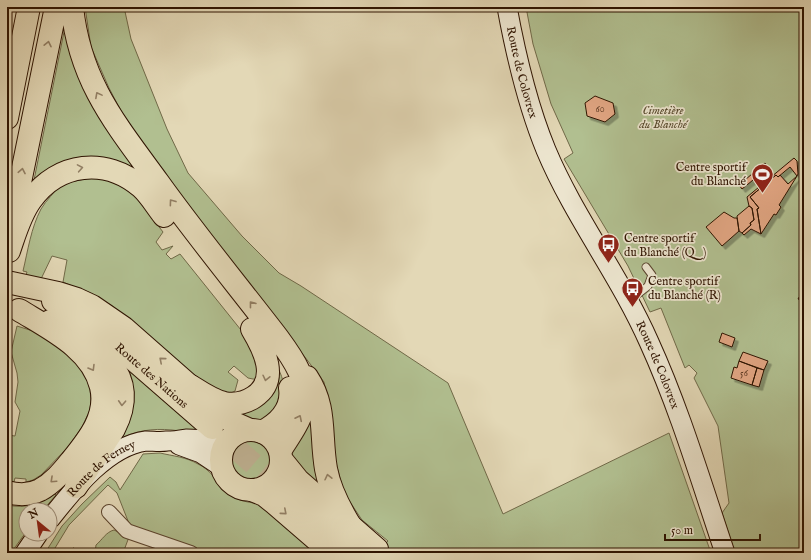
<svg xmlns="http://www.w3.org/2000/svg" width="811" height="560" font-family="'IM FELL English',serif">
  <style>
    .green { fill: #b1bf90; stroke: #706948 }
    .building { fill: #e2a683; stroke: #2e1300; filter: url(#shadow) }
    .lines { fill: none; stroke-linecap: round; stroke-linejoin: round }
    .primary-tunnel { stroke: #bfb192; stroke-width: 22; stroke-dasharray: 22 11; stroke-linecap: butt }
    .lane-casing { stroke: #5b442e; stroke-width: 9 }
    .street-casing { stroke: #5b442e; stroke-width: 16 }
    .secondary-casing { stroke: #2e1300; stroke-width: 21 }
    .primary-casing { stroke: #2e1300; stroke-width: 24 }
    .highway-casing { stroke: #2e1300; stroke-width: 24 }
    .lane { stroke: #ede6d0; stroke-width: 7 }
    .street { stroke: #ede6d0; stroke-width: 14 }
    .secondary { stroke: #ede6d0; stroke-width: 19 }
    .primary { stroke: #e3d8b6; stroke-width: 22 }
    .highway { stroke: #e3d8b6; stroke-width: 22 }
    .oneway { stroke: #927f64 }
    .labels { text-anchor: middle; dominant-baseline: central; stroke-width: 3.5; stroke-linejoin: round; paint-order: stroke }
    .number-label { font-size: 10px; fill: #5b3821 }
    .street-label { font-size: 12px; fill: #2e1300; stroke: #ede6d0 }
    .park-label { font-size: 12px; font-style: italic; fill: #55472b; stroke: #ede6d0 }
    .poi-label { font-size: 12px; fill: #2e1300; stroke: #ede6d0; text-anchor: start }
  </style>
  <defs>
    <filter id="shadow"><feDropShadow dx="3.5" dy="3.5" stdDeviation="0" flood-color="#0004"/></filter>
  </defs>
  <rect width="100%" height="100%" fill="#e3d8b6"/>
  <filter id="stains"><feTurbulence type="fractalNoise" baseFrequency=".005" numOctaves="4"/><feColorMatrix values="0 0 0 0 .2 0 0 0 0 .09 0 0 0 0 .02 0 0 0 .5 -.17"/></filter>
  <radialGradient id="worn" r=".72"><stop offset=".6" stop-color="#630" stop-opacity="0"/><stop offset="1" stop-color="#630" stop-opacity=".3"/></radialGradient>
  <path class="green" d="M85,7H124L131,39L167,129L188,173L242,236L279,273L301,286L448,383L503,514L669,433L711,553H377L388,541L362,520L344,493L335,459L333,431L324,382L229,258L139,145L109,88L91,47Z
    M526,7H804V553H735L722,513L729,503L718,426L694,378L697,373L689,365L685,368L661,308L650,312L628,266L564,159L573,153L551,104L533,44Z
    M65,27L106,124L135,171L34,180Z
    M95,177L119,183L133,193L163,232L156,242L162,250L173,246L166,254L171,259L180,254L249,340L256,353L258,380L248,378L234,366L228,372L238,380L235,391L229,394L223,393L193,375L142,330L111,305L86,292L63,282L67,260L52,256L41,279L26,275L27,272L23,271C28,250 31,228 41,209C46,200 55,193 60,184Z
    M17,326L33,331L66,350L86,375L90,389L91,401L90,410L82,427L68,447L41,475L33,480L26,482V479L15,478L14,482L7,479V435L15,436L20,411L15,402L18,382L17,373L11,352Z
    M114,357L203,433C192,434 182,431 172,430C152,428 134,431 117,440Z
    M278,368C284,380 285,389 284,401L262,423L246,422L227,409Z
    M309,409L328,498L289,453Z
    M230 461a21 21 0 1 1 42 0a21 21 0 1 1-42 0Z
    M160,453C173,456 186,457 198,464C209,469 217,480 224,490C234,501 250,503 264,504L316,553H206L130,526L117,493L108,485L69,525L52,553H45L62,526L82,504L110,477L116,482L120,490L143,454Z
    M54,493L56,495L43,510H26V532L11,553H7V505C27,509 38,504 54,493Z
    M114,530L129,537L123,553H95L96,545C102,540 106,532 114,530Z"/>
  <path class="building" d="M595,96L613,103L615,114L605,122L587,116L585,103Z
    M794,158L797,161L798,174L797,176L790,167L778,177L776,175L750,197L759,208L757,209L761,234L751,229L744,235L742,233L751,225L750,223L754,220L752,208L749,206L747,197Z
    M765,163L769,167L742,189L739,185Z
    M776,175L778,177L780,175L788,184L797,176L779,205L781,207L776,215L774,214L761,234L757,209L759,208L750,197Z
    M749,206L752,208L754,220L750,223L751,225L742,233L739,231L737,216Z
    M724,212L734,218H737L739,231L722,246L706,227Z
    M804,289V300L803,301L798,299Z
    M722,333L735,338L732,347L719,342Z
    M743,352L768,361L764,370L739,361Z
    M739,361L757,368L752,385L731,378L734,367L737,368Z
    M757,368L764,370L759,387L752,385Z
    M73,548L88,553H72Z"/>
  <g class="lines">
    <path class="primary-tunnel" d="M212,428L284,490"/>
    <defs>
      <path id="lane" d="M629,301L648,286L652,275L646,267"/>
      <path id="street" d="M109,512L127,531L191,553"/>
      <g id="secondary">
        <path id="s1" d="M507,7C516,56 527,104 546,150C574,217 620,276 649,342C680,410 701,482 725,553"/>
        <path d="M179,445L201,453L222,467"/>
        <path id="s2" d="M50,519C73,490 107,446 146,441C153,441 160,442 167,441C174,441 180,440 186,439C200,439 214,442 229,440"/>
        <path d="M25,553L38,534"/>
      </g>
      <g id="primary">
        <path d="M7,282L58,293L77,299L92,306L124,328L224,416L232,422L250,430"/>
        <path id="s3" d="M53,301L104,334L212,428"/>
        <path d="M50,321C95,342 143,373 114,429L76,487"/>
        <circle cx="251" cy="460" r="30"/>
        <path d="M281,459L298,480L377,549"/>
        <path d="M252,490L264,495L274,503L332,553"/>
        <path d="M284,490L356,553"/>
      </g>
      <path id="highway" d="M72,7C80,82 115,123 158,182C196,235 238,286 278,338C292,357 311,383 303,408C299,424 288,438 280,451
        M7,118L29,7
        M13,221L16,202L56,7
        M9,251C15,234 20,215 31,200C58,162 106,157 141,187C150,195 156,206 164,216
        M307,377C327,407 320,435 326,469C330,490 339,507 350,525
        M191,386C202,393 212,400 224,403C235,405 245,403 254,397C280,380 264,349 252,329
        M262,432C279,423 293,408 290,388
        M7,492C18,495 30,495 40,490C53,483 62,472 71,461C88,440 108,416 101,387C92,349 50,329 19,310"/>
    </defs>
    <use href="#lane" class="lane-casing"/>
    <use href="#street" class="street-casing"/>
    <use href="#secondary" class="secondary-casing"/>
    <use href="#primary" class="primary-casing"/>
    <use href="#highway" class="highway-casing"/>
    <use href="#lane" class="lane"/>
    <use href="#street" class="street"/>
    <use href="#secondary" class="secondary"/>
    <use href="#primary" class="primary"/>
    <use href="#highway" class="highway"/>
  </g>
  <defs><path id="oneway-chevron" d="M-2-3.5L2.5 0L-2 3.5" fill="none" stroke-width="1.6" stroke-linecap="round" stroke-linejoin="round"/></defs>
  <g class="oneway">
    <use href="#oneway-chevron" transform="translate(48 44) rotate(-78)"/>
    <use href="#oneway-chevron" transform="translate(98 95) rotate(-118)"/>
    <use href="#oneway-chevron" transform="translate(80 168) rotate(-10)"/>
    <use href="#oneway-chevron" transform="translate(22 171) rotate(-79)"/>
    <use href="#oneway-chevron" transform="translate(172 202) rotate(-126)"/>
    <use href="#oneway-chevron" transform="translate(252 304) rotate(-128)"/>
    <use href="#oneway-chevron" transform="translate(162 360) rotate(-139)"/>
    <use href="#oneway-chevron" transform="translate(92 368) rotate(59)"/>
    <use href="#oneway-chevron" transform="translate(266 378) rotate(103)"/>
    <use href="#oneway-chevron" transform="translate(122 403) rotate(93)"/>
    <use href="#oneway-chevron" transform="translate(299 418) rotate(-64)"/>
    <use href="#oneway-chevron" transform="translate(328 477) rotate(-103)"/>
    <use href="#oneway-chevron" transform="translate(53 480) rotate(137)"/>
    <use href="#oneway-chevron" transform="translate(284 512) rotate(41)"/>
  </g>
  <defs>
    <symbol id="stadium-pin" viewBox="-11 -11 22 30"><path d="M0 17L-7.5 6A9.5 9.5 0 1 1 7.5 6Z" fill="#8f2418" stroke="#ede6d0"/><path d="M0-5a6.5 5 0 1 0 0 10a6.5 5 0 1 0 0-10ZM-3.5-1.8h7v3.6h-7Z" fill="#fff"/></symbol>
    <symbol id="bus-pin" viewBox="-11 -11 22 30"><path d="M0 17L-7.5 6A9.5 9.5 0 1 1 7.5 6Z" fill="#8f2418" stroke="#ede6d0"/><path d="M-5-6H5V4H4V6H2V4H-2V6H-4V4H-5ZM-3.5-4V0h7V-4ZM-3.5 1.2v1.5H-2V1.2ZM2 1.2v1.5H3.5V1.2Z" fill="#fff"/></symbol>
  </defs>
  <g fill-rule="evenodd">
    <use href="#stadium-pin" x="750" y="162" width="25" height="34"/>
    <use href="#bus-pin" x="596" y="232" width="25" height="34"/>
    <use href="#bus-pin" x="620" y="276" width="25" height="34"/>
  </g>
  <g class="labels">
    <g class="number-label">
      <text x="600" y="109">60</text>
      <text x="744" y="373">56</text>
    </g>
    <g class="street-label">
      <text stroke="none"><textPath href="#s1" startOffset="67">Route de Colovrex</textPath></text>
      <text stroke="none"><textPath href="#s1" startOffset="391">Route de Colovrex</textPath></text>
      <text stroke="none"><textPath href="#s3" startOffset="124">Route des Nations</textPath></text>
      <text stroke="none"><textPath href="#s2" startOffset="73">Route de Ferney</textPath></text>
    </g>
    <g class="park-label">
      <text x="663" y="110">Cimetière<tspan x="663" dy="14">du Blanché</tspan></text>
    </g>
    <g class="poi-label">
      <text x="746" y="167" text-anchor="end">Centre sportif<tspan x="746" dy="14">du Blanché</tspan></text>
      <text x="624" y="238">Centre sportif<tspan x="624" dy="14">du Blanché (Q)</tspan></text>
      <text x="648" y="281">Centre sportif<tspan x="648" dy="14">du Blanché (R)</tspan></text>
    </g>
  </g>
  <rect width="811" height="560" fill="none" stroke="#e3d8b6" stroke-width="24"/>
  <rect x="8" y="8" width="795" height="544" fill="none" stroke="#2e1300" stroke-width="2"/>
  <rect x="12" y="12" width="787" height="536" fill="none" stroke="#2e1300"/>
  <g transform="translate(38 522) rotate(331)"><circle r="19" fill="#ede6d0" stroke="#a1927d"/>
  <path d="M0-3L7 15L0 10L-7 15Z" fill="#8f2418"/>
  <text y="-6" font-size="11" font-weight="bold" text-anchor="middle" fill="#2e1300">N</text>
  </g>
  <path d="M665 534v6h95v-6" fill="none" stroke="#2e1300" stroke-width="2"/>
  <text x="671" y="534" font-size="12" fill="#2e1300" stroke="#ede6d0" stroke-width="3" paint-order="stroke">50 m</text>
  <rect width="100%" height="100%" filter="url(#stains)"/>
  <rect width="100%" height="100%" fill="url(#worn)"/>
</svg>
